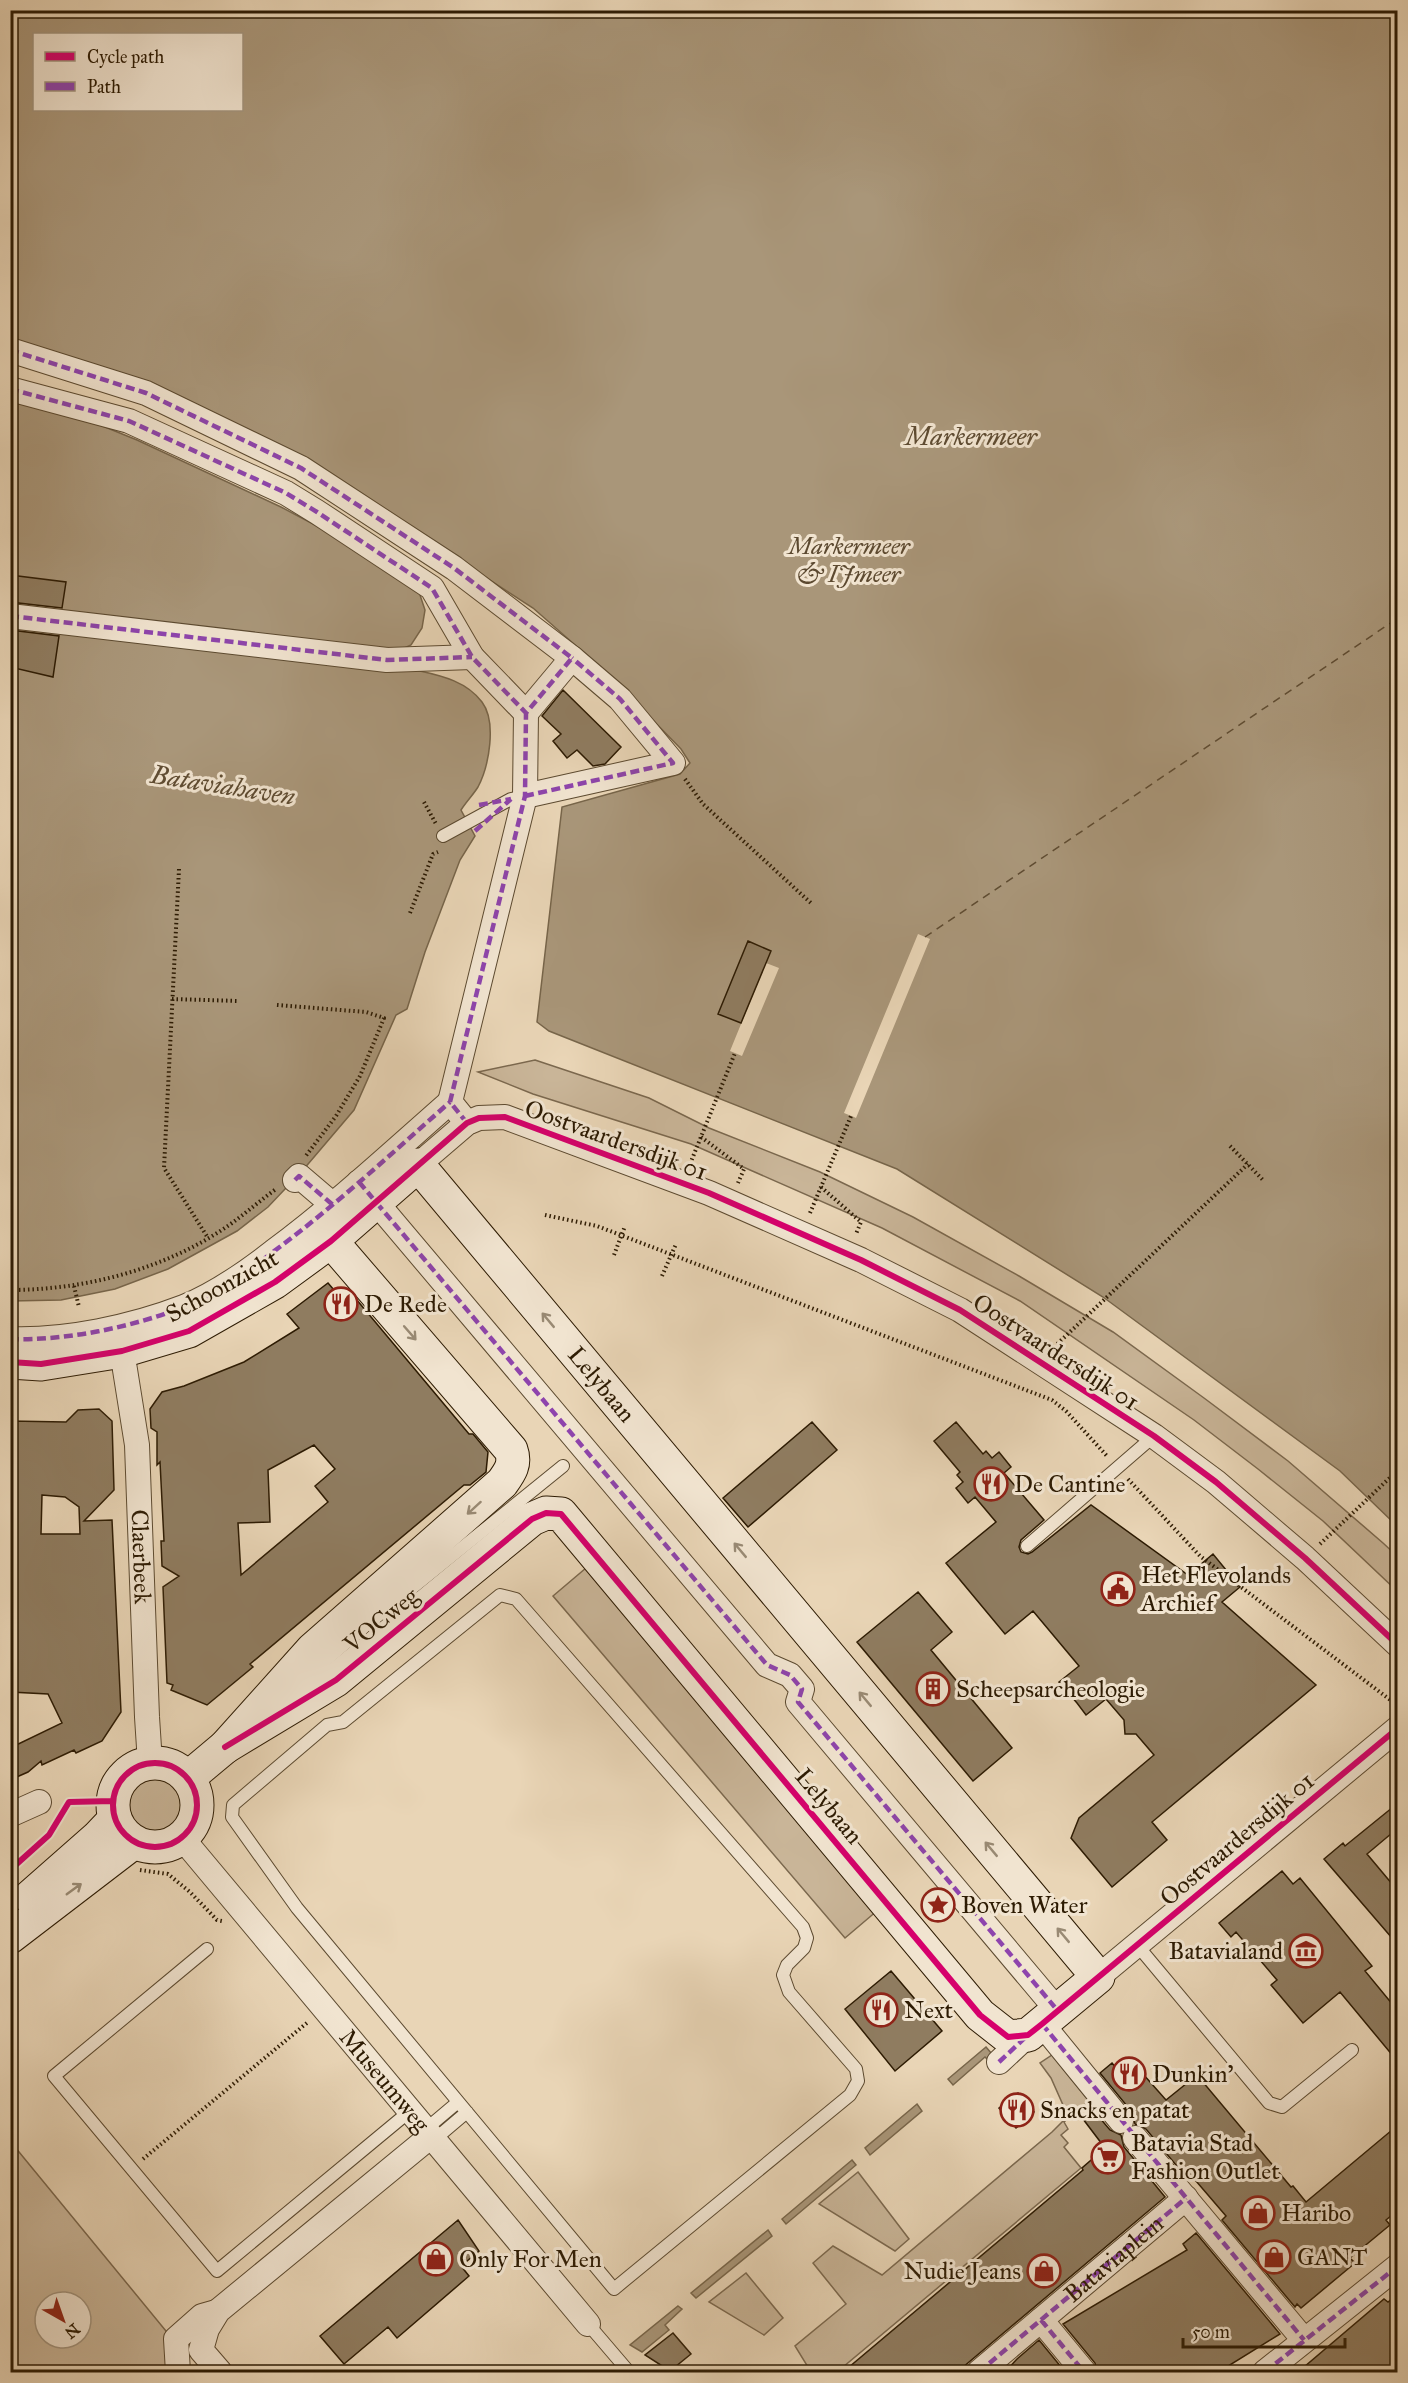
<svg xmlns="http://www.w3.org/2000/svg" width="1408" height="2383" font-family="'IM FELL Great Primer',serif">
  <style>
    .green { fill: #c9b598; stroke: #7b684e; stroke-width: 1.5; fill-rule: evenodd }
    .water { fill: #a99679; stroke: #77654a; stroke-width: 1.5; fill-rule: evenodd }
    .pier { fill: #e9d5b6 }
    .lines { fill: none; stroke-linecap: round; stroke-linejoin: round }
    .ferry { stroke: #5f4c32; stroke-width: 1.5; stroke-dasharray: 8 6; stroke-linecap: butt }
    .building { fill: #8f7c60; stroke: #2d1b03; stroke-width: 1.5; fill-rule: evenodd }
    .lane-casing { stroke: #5c4a30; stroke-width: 14 }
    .street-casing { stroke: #5c4a30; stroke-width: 26 }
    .secondary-casing { stroke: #2d1b03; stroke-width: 35 }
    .path { stroke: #2d1b03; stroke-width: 4; stroke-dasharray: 1.5 3; stroke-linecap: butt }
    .lane { stroke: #f1e4d0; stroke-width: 12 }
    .street { stroke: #f1e4d0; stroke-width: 24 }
    .secondary { stroke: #f1e4d0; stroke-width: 33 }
    .quiet { stroke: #8e44ad; stroke-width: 4.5; stroke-dasharray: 9 4.5; stroke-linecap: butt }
    .cycleway-casing { stroke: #f1e4d0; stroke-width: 10 }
    .cycleway { stroke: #d6006c; stroke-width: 6 }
    .oneway { stroke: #998a74 }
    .labels { text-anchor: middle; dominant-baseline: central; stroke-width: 6; stroke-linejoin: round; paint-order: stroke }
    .park-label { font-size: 24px; font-style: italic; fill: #5c4930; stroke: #f1e4d0 }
    .street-label { font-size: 24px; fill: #2d1b03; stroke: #f1e4d0 }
    .poi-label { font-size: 24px; fill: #2d1b03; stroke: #f1e4d0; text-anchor: start }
    .water-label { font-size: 26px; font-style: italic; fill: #5f4c32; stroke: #f1e4d0 }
  </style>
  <rect width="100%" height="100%" fill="#e9d5b6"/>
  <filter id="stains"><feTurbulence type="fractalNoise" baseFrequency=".00333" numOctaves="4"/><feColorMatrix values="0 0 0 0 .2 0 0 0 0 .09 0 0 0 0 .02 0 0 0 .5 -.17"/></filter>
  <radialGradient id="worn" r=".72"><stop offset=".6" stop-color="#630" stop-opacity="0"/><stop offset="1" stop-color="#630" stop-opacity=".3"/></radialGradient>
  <path class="green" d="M535,1060L649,1098L709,1128L820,1172L913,1217L1019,1276L1113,1332L1204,1398L1288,1461L1383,1543L1397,1556V1591L1323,1521L1258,1469L1194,1420L1020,1301L882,1228L691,1144L533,1094L478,1072Z
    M586,1568L878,1910L845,1938L553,1596Z
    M128 1806a27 27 0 1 1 54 0a27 27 0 1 1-54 0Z
    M1052,2055L1089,2101L1064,2122L1068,2129L1061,2135L1068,2143L1064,2147L1081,2168L837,2372H811L795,2346L846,2304L813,2263L833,2246L882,2275L1052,2132L1063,2121L1067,2114L1051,2078L1040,2063Z
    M10,2141L166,2331L170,2372H17L11,2364ZM45,2302H81V2338H45Z
    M858,2172L909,2239L895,2251L819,2204Z
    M746,2273L783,2318L764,2335L709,2302Z"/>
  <path class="water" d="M10,11H1397V1526L1340,1471L1103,1297L897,1169L549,1031L537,1022L562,807L680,774L690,763L681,749L607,673L533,608L405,525L11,343ZM34,34H242V110H34Z
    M11,400L73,414L137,440L281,507L379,559L418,589L425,610L422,628L411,645L387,656L11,612Z
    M11,621L420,671C443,676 467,682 482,702C497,722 489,766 478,787C473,795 466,802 461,810L475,836L460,860L425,952L407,1009L396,1015L354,1110L303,1170L268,1207L237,1231L168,1269L115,1289L61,1300L11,1301Z
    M986,2047L997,2060L992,2064L985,2057L953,2085L948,2079Z
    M917,2104L922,2111L870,2155L865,2148Z
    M852,2160L856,2165L786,2224L782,2219Z
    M768,2230L772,2236L696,2298L691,2293Z
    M678,2306L682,2309L665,2325L669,2330L642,2352L630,2345Z"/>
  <path class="pier" d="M918,934L930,939L856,1118L854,1117L844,1113Z
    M766,963L779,968L742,1056L730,1051Z"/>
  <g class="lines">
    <path class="ferry" d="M925,937L1398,618"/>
  </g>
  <path class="building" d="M10,575L66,582L62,608L10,602Z
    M10,630L59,636L53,677L10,667Z
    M563,690L621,747L605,764L593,766L577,750L567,758L553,741L561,734L542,716Z
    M748,941L771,951L741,1023L718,1014Z
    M328,1283L340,1297L356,1299L469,1434H473L488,1452L486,1472L470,1485H464L250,1664L253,1667L207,1705L171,1690L173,1685L167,1683L163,1587L179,1576L162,1566L161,1541H164L160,1462L157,1465V1432L151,1428L150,1409L162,1392L184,1386L244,1362L299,1328L287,1314ZM314,1445L335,1469L315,1486L328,1502L241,1575L238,1523L270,1522L268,1470Z
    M99,1409L112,1421L114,1490L84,1521L112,1520L121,1712L102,1741L76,1753L74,1750L42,1765L41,1761L28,1772L10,1780V1748L62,1723L48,1694L10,1692V1421L66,1422L78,1410ZM42,1495L65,1497L79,1507L80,1534H41Z
    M812,1422L837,1450L748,1527L723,1498Z
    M956,1422L983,1454L986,1451L992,1458L999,1452L1011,1467L1004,1473L1044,1520L1021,1540L1019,1547L1021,1552L1028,1554L1032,1552L1091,1505L1188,1575L1213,1554L1240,1587L1222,1602L1316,1685L1152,1822L1167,1840L1112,1887L1071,1838L1079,1818L1154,1755L1136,1734H1125L1124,1720L1106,1699L1086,1715L1077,1703L1059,1682L1079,1666L1033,1611L1005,1634L946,1563L996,1522L975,1497L968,1503L956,1488L963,1482L957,1475L960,1472L934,1441Z
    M918,1592L952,1632L931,1650L1012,1748L973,1781L857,1642Z
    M1398,1803V1828L1367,1854L1398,1891V1945L1324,1859L1343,1843L1345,1846Z
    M1282,1871L1293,1884L1300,1878L1372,1966L1365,1971L1398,2011V2062L1340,1992L1303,2023L1271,1985L1277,1980L1236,1932L1231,1937L1219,1923Z
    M891,1971L942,2031L895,2071L845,2009Z
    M1112,2063L1121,2074L1135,2065L1166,2100L1197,2075L1291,2187L1293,2186L1306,2202L1398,2125V2210L1386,2220L1390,2225L1350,2258L1355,2263L1301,2308L1297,2304L1295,2307L1222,2220L1226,2216L1190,2174L1186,2177L1146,2129L1135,2124L1132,2112L1100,2073Z
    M1018,2093L1034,2112L1016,2128L999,2108Z
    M1093,2110L1110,2130L1121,2135L1124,2147L1165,2197L956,2373H842L1083,2170L1082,2168L1105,2148L1083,2119Z
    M458,2220L479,2251L461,2266L469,2276L397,2338L388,2327L344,2364L320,2336Z
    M1196,2233L1280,2334L1217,2373H1098L1095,2363L1063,2324L1187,2250L1183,2244Z
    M1398,2294V2373H1297L1384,2299L1388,2302Z
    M673,2333L691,2354L670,2371L645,2355Z
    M1039,2340L1066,2373H1004L1017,2359Z"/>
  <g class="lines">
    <defs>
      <path id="lane" d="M443,836L511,799L525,796
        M1027,1546L1154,1436
        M500,1595L516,1599L803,1927L807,1938L804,1948L787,1965L783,1975L789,1992L856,2069L858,2081L850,2095L614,2289L297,1908L232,1817L233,1805L327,1725L343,1722Z
        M310,1674L369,1623L563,1466
        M1137,1945L1269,2103L1282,2107L1352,2050
        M207,1949L54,2076L217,2271L410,2111
        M426,2129L458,2102
        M434,2140L467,2112
        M588,2324L629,2372"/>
      <g id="street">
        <path d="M10,350L146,393L301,468L454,568L572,658L526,713L525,796L450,1102L467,1123"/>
        <path d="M10,389L129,421L286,493L317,512L432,588L472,657L526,713"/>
        <path d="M10,616L387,660L472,657"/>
        <path d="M525,796L673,763L620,699L572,658"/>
        <path d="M418,1165L467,1123L479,1118L505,1117L709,1193L861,1260L960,1310L1154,1436L1216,1482L1305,1558L1398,1645"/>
        <path d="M295,1180L299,1176L333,1205"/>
        <path d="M359,1182L767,1665L790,1675L802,1689L798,1702L1058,2011"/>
        <path d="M10,1339C66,1341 132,1327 184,1307C216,1294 246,1273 273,1252C335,1206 392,1153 450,1102"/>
        <path id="s1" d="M122,1351L137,1445L147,1717L150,1763"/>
        <path d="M10,1815L39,1802"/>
        <path id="s2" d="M182,1838L588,2324"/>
        <path d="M1098,1977L1398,1728"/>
        <path d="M1042,2024L1121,2121"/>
        <path d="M999,2062L1028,2035"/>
        <path d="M1135,2138L1304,2340"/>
        <path d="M1041,2320L1084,2372"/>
        <path d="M178,2372L176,2339L202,2316L216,2312"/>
        <path d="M220,2372L201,2350L207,2329L218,2311L431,2136"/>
        <path id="s3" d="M979,2372L1186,2198"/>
        <path d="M1265,2372L1398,2266"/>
      </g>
      <g id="secondary">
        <path id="s4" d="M10,1362L41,1364L122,1351L189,1331L275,1282L331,1241L418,1165L1098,1977L1028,2035L1008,2037L980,2015L561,1514L546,1513L532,1519L336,1680L225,1747"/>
        <circle cx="155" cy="1805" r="42"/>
        <path d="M188,1778L225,1747L312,1650L502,1483C510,1472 516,1464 511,1450L331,1241"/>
        <path d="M30,1897L97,1838L115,1819"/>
        <path d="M10,1937L134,1842"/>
      </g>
    </defs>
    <use href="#lane" class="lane-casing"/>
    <use href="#street" class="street-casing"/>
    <use href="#secondary" class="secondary-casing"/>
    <path class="path" d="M685,779L703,804L812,904
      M424,802L436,824
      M10,860H15
      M179,869L164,1168L208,1238
      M410,913L433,854L438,852
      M172,999L239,1001
      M277,1005L366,1012L384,1018L360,1076L336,1116L305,1157
      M701,1137L744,1169L738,1183
      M1230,1146L1264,1181
      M690,1164L735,1053
      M821,1187L861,1222L856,1234
      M810,1213L851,1116
      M545,1215L597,1226L1052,1400L1066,1411L1107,1456
      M614,1255L625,1226
      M662,1276L676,1244
      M74,1286L79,1307
      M10,1290C87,1290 169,1268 232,1223C247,1212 261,1200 276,1189
      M1054,1347L1248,1164
      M1128,1479L1200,1556L1397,1705
      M1320,1544L1398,1470
      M140,1870L168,1874L190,1892L217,1920L222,1921
      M143,2159L308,2022"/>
    <use href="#lane" class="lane"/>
    <use href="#street" class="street"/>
    <use href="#secondary" class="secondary"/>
    <path class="quiet" d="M10,350L146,393L301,468L454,568L572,658L526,713L525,796L450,1102L467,1123
      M10,389L129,421L286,493L317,512L432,588L472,657L526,713
      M10,616L387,660L472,657
      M525,796L673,763L620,699L572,658
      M479,805L511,799
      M475,831L511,799
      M295,1180L299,1176L333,1205
      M359,1182L767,1665L790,1675L802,1689L798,1702L1058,2011
      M10,1339C66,1341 132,1327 184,1307C216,1294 246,1273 273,1252C335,1206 392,1153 450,1102
      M1042,2024L1304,2340
      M999,2062L1028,2035
      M1041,2320L1084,2372
      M979,2372L1186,2198
      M1265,2372L1398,2266"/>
    <defs>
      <path id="cycleway" d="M10,1362L41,1364L122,1351L189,1331L275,1282L331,1241L467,1123L479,1118L505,1117L709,1193L861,1260L960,1310L1154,1436L1216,1482L1305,1558L1398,1645
        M225,1747L336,1680L532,1519L546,1513L561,1514L980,2015L1008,2037L1028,2035L1042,2024L1398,1728
        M113 1805a42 42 0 1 1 84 0a42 42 0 1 1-84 0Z
        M10,1870L49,1835L69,1802L113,1801"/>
    </defs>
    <use href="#cycleway" class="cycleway-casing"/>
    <use href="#cycleway" class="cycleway"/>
  </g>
  <defs><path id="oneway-shaft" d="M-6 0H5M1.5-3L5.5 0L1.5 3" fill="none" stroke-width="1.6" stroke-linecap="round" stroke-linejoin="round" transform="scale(1.5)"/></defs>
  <g class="oneway">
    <use href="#oneway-shaft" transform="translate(548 1320) rotate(-130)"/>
    <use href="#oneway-shaft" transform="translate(410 1333) rotate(49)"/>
    <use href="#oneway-shaft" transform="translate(474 1508) rotate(138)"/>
    <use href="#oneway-shaft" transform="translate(740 1550) rotate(-130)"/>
    <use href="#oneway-shaft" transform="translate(865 1699) rotate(-130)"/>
    <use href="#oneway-shaft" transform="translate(991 1849) rotate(-130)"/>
    <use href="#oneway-shaft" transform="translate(74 1889) rotate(-36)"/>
    <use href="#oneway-shaft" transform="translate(1063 1935) rotate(-130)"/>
  </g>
  <defs>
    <symbol id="restaurant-ring" viewBox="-11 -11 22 22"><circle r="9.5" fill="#f1e4d0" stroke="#8f2418" stroke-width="1.5"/><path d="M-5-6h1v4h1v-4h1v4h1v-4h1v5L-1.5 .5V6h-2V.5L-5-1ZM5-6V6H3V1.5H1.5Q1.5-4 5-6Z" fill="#8f2418"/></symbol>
    <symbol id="civic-ring" viewBox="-11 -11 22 22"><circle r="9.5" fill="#f1e4d0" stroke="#8f2418" stroke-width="1.5"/><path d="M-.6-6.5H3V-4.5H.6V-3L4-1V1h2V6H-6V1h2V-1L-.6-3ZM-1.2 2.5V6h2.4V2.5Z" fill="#8f2418"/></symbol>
    <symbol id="building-ring" viewBox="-11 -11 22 22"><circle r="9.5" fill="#f1e4d0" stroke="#8f2418" stroke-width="1.5"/><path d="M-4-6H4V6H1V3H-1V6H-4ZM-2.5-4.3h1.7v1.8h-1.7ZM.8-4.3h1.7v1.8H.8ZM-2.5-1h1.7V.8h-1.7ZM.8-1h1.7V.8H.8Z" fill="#8f2418"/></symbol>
    <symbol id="sight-ring" viewBox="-11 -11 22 22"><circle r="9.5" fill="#f1e4d0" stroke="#8f2418" stroke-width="1.5"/><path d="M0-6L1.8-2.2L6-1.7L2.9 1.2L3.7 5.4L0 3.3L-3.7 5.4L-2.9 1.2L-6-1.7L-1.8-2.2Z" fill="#8f2418"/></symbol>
    <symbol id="museum-ring" viewBox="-11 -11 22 22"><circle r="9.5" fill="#f1e4d0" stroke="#8f2418" stroke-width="1.5"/><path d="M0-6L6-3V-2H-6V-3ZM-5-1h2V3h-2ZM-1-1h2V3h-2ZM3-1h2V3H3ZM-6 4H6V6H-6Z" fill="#8f2418"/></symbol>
    <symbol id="supermarket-ring" viewBox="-11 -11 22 22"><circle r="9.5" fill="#f1e4d0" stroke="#8f2418" stroke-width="1.5"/><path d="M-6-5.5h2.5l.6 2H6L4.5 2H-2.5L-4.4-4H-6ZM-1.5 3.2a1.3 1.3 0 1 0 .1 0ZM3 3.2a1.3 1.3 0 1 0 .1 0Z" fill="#8f2418"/></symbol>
    <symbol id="shop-ring" viewBox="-11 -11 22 22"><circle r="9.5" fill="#f1e4d0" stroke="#8f2418" stroke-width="1.5"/><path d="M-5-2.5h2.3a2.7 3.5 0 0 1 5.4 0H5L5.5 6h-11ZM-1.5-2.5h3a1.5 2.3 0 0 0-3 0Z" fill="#8f2418"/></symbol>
  </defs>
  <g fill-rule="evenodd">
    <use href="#restaurant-ring" x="322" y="1285" width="38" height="38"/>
    <use href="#restaurant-ring" x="972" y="1465" width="38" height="38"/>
    <use href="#civic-ring" x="1099" y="1570" width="38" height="38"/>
    <use href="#building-ring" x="914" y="1670" width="38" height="38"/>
    <use href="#sight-ring" x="919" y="1886" width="38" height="38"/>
    <use href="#museum-ring" x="1287" y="1932" width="38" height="38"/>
    <use href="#restaurant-ring" x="862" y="1991" width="38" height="38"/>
    <use href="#restaurant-ring" x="1110" y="2055" width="38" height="38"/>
    <use href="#restaurant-ring" x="998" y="2091" width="38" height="38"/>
    <use href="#supermarket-ring" x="1089" y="2138" width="38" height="38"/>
    <use href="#shop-ring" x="1239" y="2194" width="38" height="38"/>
    <use href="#shop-ring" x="1255" y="2238" width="38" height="38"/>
    <use href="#shop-ring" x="417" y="2240" width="38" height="38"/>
    <use href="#shop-ring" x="1025" y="2252" width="38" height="38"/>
  </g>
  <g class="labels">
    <g class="park-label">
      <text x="849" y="546">Markermeer<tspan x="849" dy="28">&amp; IJmeer</tspan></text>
    </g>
    <g class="street-label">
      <text transform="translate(616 1140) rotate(20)">Oostvaardersdijk 01</text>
      <text transform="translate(222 1286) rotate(-29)">Schoonzicht</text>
      <text transform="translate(1056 1352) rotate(33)">Oostvaardersdijk 01</text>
      <text stroke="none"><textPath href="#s4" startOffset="753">Lelybaan</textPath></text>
      <text stroke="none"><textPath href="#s1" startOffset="207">Claerbeek</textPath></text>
      <text transform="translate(381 1620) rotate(-39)">VOCweg</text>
      <text transform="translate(829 1806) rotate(50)">Lelybaan</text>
      <text transform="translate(1237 1839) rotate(-40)">Oostvaardersdijk 01</text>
      <text stroke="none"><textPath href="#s2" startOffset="316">Museumweg</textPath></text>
      <text stroke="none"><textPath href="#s3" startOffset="176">Bataviaplein</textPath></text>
    </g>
    <g class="poi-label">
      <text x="364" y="1304">De Rede</text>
      <text x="1014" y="1484">De Cantine</text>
      <text x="1141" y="1575">Het Flevolands<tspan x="1141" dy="28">Archief</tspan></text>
      <text x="956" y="1689">Scheepsarcheologie</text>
      <text x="961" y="1905">Boven Water</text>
      <text x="1283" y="1951" text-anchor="end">Batavialand</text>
      <text x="904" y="2010">Next</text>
      <text x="1152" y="2074">Dunkin'</text>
      <text x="1040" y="2110">Snacks en patat</text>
      <text x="1131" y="2143">Batavia Stad<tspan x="1131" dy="28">Fashion Outlet</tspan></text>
      <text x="1281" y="2213">Haribo</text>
      <text x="1297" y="2257">GANT</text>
      <text x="459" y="2259">Only For Men</text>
      <text x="1021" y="2271" text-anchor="end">Nudie Jeans</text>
    </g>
    <g class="water-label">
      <text x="971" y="436">Markermeer</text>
      <text transform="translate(223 785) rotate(9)">Bataviahaven</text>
    </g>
  </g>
  <rect width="1408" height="2383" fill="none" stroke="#e9d5b6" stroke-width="36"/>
  <rect x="12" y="12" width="1384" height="2359" fill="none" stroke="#2d1b03" stroke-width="3"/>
  <rect x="18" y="18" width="1372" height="2347" fill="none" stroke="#2d1b03" stroke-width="1.5"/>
  <rect x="33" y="33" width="210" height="78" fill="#f1e4d0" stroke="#a3947e" stroke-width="1.5"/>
  <rect x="45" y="52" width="30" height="9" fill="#d6006c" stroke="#a3947e" stroke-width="1.5"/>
  <text x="87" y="63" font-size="18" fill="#2d1b03">Cycle path</text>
  <rect x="45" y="82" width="30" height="9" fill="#8e44ad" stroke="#a3947e" stroke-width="1.5"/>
  <text x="87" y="93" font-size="18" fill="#2d1b03">Path</text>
  <g transform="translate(63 2320) rotate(140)"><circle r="28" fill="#f1e4d0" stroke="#a3947e" stroke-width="1.5"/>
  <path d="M0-4.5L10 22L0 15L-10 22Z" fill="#8f2418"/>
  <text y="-9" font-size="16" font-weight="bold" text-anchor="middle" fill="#2d1b03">N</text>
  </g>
  <path d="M1183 2338v9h162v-9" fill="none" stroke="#2d1b03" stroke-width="3"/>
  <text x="1192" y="2338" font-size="18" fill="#2d1b03" stroke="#f1e4d0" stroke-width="4.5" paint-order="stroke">50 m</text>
  <rect width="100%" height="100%" filter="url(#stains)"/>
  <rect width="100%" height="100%" fill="url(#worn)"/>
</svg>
